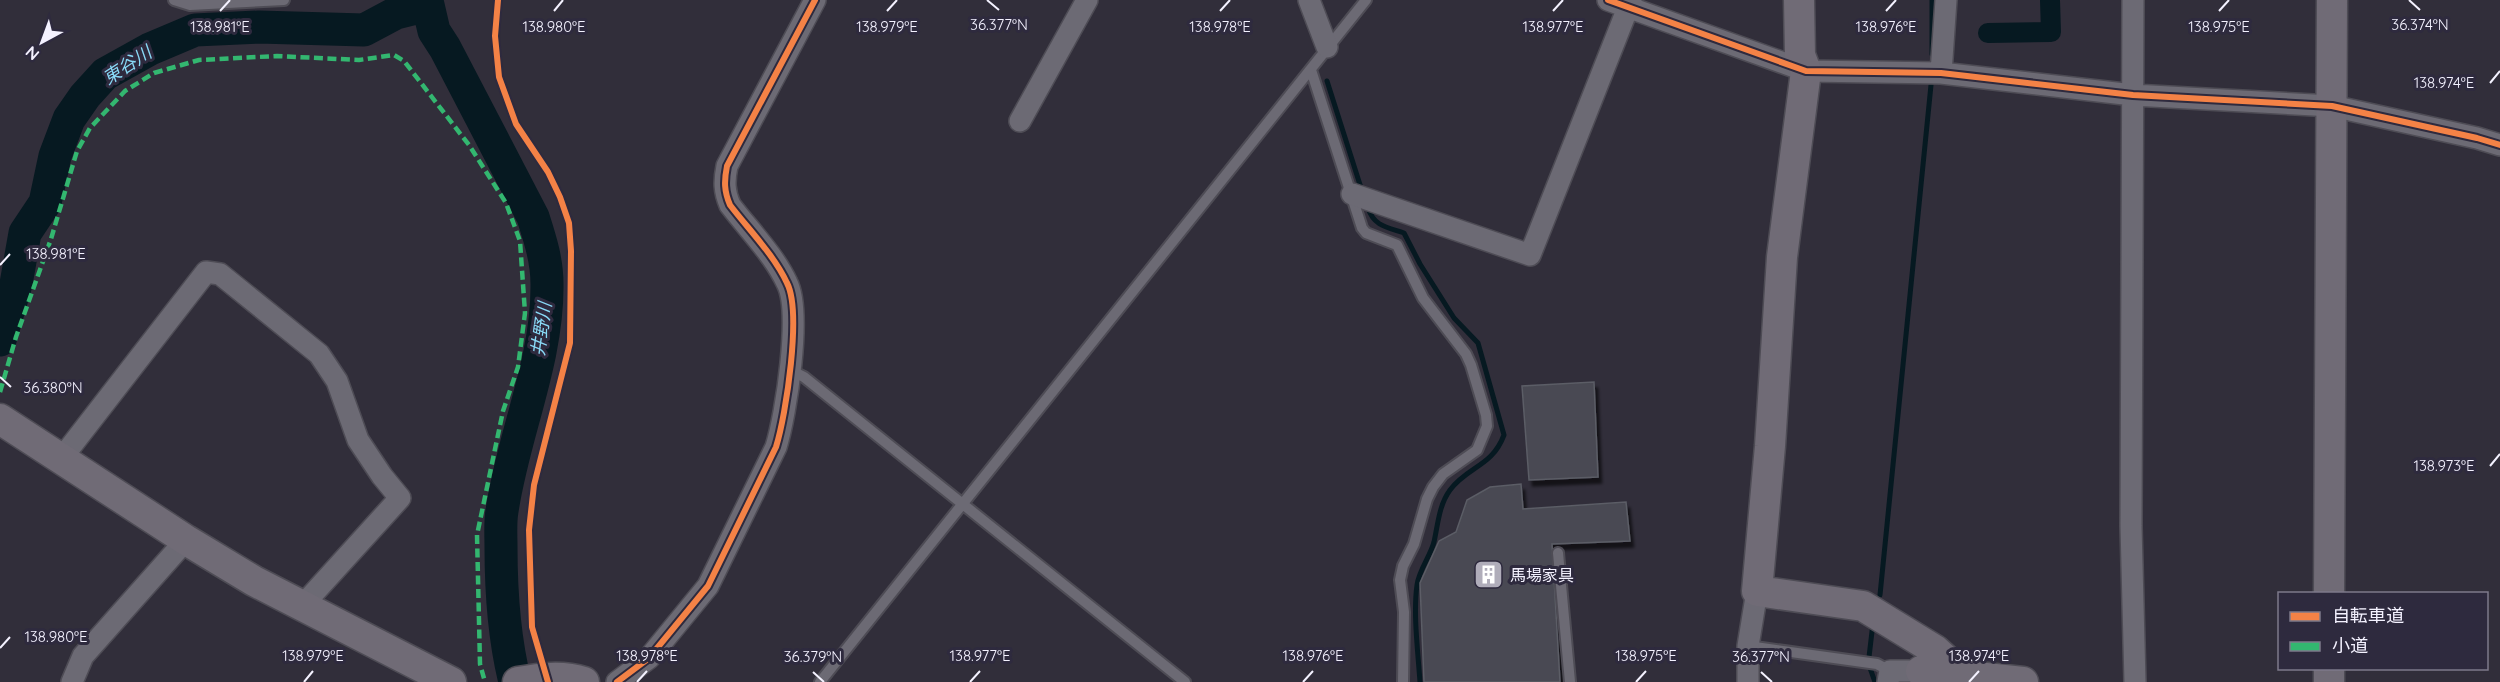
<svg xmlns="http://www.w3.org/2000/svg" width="2500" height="682" font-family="Quicksand,'Noto Sans JP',sans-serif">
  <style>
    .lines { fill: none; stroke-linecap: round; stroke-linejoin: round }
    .stream { stroke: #061921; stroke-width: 5 }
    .canal { stroke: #061921; stroke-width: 20 }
    .river { stroke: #061921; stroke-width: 33 }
    .building { fill: #494a52; stroke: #5b5d66; stroke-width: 1.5; filter: url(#shadow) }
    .lane-casing { stroke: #4e4c55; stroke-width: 14 }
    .street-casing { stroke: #4e4c55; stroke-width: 24 }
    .secondary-casing { stroke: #4e4c55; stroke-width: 33 }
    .lane { stroke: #6c6a74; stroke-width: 10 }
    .street { stroke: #6c6a74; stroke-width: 21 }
    .secondary { stroke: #706b76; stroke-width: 30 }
    .quiet { stroke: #33b770; stroke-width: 4.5; stroke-dasharray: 9 4.5; stroke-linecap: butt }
    .cycleway-casing { stroke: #2e2a3e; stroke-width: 10 }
    .cycleway { stroke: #f48246; stroke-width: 6 }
    .ticks { fill: none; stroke: #f4f2ff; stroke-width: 2 }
    .labels { text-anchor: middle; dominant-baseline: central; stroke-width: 6; stroke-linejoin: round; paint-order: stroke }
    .poi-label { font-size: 16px; fill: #f4f2ff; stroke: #2e2a3e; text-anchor: start }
    .water-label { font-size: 18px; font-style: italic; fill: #89daf7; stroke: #2e2a3e }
    .ticks-label { font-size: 15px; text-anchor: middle; fill: #f4f2ff; stroke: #2e2a3e; stroke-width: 6; stroke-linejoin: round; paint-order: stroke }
  </style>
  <defs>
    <filter id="shadow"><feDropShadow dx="3.5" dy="6" stdDeviation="1.5" flood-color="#0009"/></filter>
  </defs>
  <rect width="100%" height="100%" fill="#312e3a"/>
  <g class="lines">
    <path class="stream" d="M1932,54V0
      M1327,81L1362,191
      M1368,208C1374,226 1386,227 1404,233L1420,264L1454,318L1478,343L1504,435C1492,467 1468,466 1450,490C1439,505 1438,524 1434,542C1430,557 1419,570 1417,585C1413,614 1418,652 1420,682
      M1880,595L1931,85
      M1869,657L1873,623
      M1870,668L1875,682"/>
    <path class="canal" d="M1988,33L2051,32L2050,0"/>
    <path class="river" d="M428,5L434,31L445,48L533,217C540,239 547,260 547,284C548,361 513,435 502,511C500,522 501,535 501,547C501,593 504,638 515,682
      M0,340L16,284L25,233L45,203L55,156L69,119L85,96L105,74L150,49L195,30L259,27L364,30L396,13L428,5"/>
  </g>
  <path class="building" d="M1594,382L1598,477L1529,480L1522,386Z
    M1521,484L1523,509L1626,502L1630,541L1552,544L1560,682H1424L1420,583L1439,541L1456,532L1467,500L1490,487Z"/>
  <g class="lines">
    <defs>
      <path id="lane" d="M174,0L190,5L284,0
        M1311,70L1362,228L1366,233L1397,245L1423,298L1466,354L1471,365L1486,415L1487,426L1477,450L1443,474L1433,487L1427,499L1414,544L1403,566L1400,580L1404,612L1403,682
        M790,370L804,377L1185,682
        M1558,553L1570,682
        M1748,646L1877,664L1890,671
        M820,682L1366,0"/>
      <path id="street" d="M1309,0L1327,47
        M1608,0L1806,71L1941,73L2133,95L2332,106L2477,138L2500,145
        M2133,0L2131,526L2135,682
        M1941,73L1946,0
        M1020,121L1087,0
        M1352,194L1530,255L1631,0
        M61,459L206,272L220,274L319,354L337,381L358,440L382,476L400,498L302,606
        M72,682L83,656L186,540
        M617,682L649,658L708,586L776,447C786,415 802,312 787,283C774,255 749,230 730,205C724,191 724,181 727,166L815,0
        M1748,682V646L1757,591
        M1888,682L1890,671H1921"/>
      <path id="secondary" d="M1799,0L1800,55L1806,71L1782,257L1770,446L1757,591L1863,606L1935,650L1946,660L1955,674
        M0,419L186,540L254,581L451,682
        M2329,594L2332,0
        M1921,671L2023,682
        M518,682C540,678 562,675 584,682
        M2329,682V668"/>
    </defs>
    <use href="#lane" class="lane-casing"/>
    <use href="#street" class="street-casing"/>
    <use href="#secondary" class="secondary-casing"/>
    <use href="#lane" class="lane"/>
    <use href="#street" class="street"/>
    <use href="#secondary" class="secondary"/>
    <path class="quiet" d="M0,392L16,337L51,239L77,151L90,128L125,91L154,73L199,60L277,56L359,60L394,55L404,61L469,145L506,203L520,241L525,313L518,367L503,411L477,535L480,664L485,682"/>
    <defs>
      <path id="cycleway" d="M498,0L495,36L499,77L516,124L548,172L560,197L569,223L571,251L570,343L534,485L529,530L532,627L548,682
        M1608,0L1806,71L1941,73L2133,95L2332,106L2477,138L2500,145
        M617,682L649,658L708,586L776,447C786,415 802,312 787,283C774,255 749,230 730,205C724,191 724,181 727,166L815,0"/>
    </defs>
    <use href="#cycleway" class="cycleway-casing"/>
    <use href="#cycleway" class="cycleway"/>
  </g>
  <path class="ticks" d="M987,0L999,10M2409,0L2420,10M220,11L230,0M554,11L563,0M887,11L897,0M1220,11L1230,0M1553,11L1563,0M1886,11L1896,0M2219,11L2229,0M2490,83L2500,71M0,265L10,254M0,377L11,387M2490,466L2500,454M0,648L10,637M813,672L824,682M1761,672L1772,682M304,682L313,671M637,682L647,671M970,682L980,671M1303,682L1313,671M1636,682L1646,671M1969,682L1979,671"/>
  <defs>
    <symbol id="building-square" viewBox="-11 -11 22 22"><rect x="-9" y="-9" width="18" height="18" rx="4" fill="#b0adba" stroke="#2e2a3e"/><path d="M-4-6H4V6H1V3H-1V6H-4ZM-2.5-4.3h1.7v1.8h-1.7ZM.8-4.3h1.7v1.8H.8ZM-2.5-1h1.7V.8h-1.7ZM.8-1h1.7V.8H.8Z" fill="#fff"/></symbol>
  </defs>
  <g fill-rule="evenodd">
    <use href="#building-square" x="1472" y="558" width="33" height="33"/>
  </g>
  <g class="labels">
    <g class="poi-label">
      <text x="1510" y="575">馬場家具</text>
    </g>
    <g class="water-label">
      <text transform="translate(127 65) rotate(-33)">東谷川</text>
      <text transform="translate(541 329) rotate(-82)">井野川</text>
    </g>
  </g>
  <g class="ticks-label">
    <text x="999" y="30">36.377°N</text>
    <text x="2420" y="30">36.374°N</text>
    <text x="220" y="32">138.981°E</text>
    <text x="554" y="32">138.980°E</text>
    <text x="887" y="32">138.979°E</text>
    <text x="1220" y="32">138.978°E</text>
    <text x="1553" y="32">138.977°E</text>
    <text x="1886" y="32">138.976°E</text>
    <text x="2219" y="32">138.975°E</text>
    <text x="2444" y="88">138.974°E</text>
    <text x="56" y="259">138.981°E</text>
    <text x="53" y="393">36.380°N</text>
    <text x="2444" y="471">138.973°E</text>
    <text x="56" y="642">138.980°E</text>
    <text x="313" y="661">138.979°E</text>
    <text x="647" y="661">138.978°E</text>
    <text x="980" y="661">138.977°E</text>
    <text x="1313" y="661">138.976°E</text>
    <text x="1646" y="661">138.975°E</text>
    <text x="1979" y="661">138.974°E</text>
    <text x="813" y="662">36.379°N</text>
    <text x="1761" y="662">36.377°N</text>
  </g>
  <rect x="2278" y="592" width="210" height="78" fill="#2e2a3e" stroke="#7d7a8b" stroke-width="1.5"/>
  <rect x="2290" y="612" width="30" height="9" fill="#f48246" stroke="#7d7a8b" stroke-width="1.5"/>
  <text x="2332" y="622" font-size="18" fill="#f4f2ff">自転車道</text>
  <rect x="2290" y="642" width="30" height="9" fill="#33b770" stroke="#7d7a8b" stroke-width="1.5"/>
  <text x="2332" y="652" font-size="18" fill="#f4f2ff">小道</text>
  <g transform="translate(42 42) rotate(221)" stroke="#2e2a3e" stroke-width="4.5" paint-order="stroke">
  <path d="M0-4.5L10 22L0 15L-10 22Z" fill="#f4f2ff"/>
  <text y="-9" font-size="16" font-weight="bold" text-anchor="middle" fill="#f4f2ff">N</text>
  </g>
</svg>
